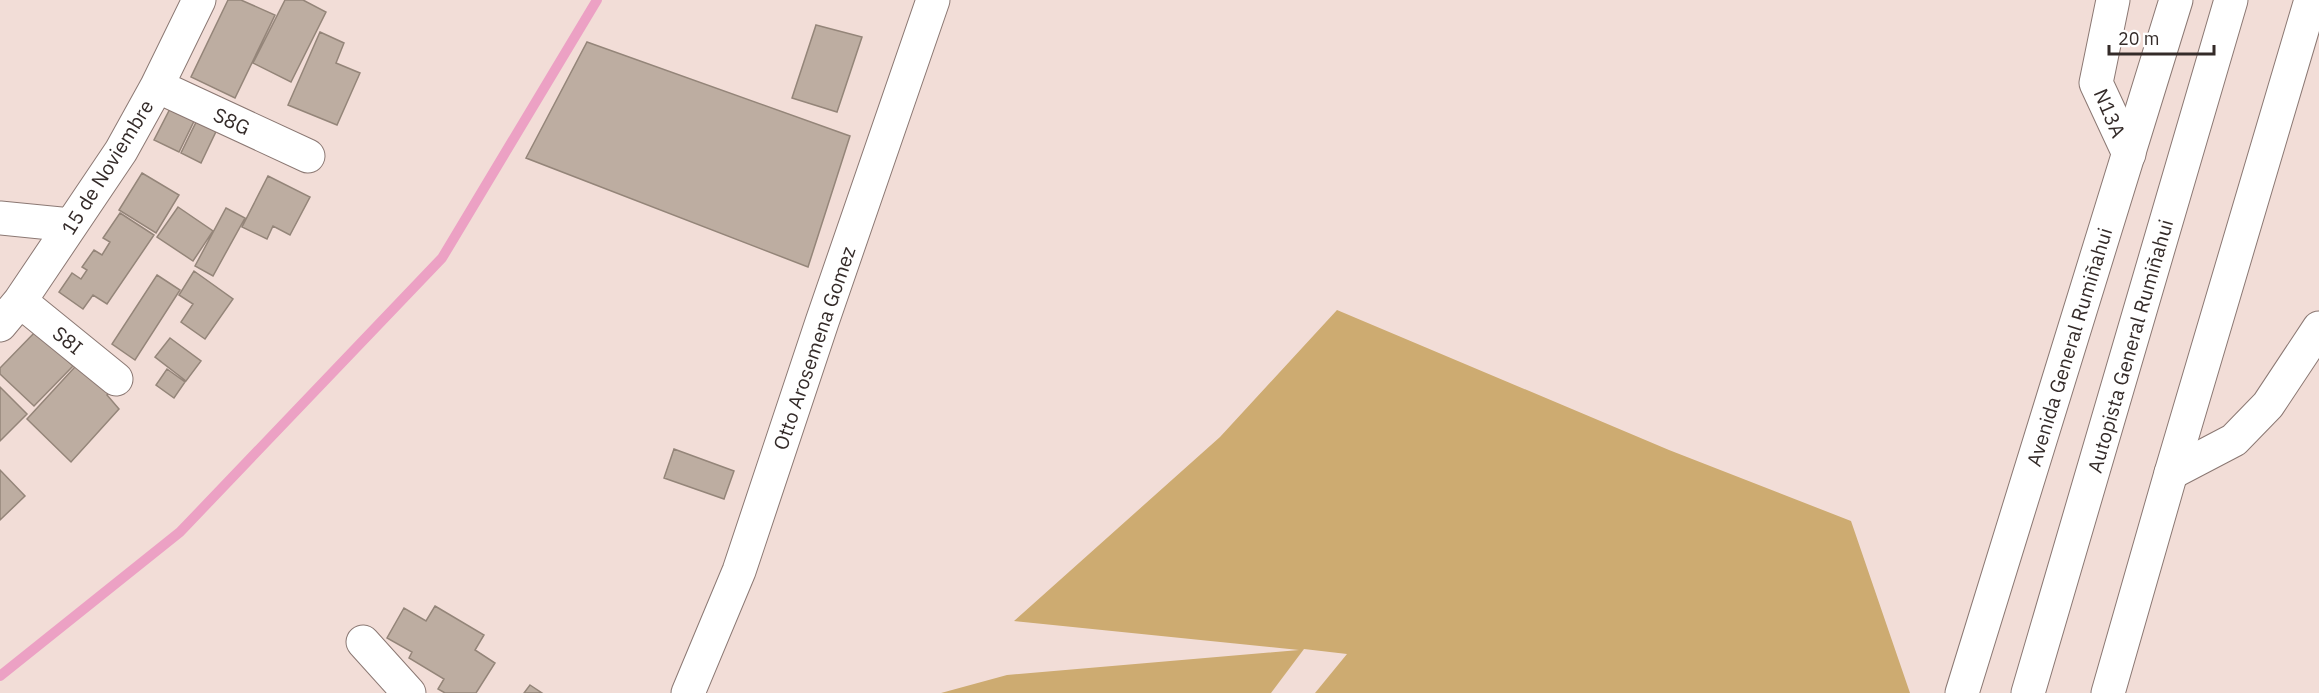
<svg xmlns="http://www.w3.org/2000/svg" width="2319" height="693" font-family="'IBM Plex Sans',sans-serif">
  <style>
    .green { fill: #cdab71 }
    .lines { fill: none; stroke-linecap: round; stroke-linejoin: round }
    .stream { stroke: #eca1c4; stroke-width: 10 }
    .building { fill: #bdada1; stroke: #948579; stroke-width: 1.5 }
    .minor-casing { stroke: #8b7873; stroke-width: 35 }
    .major-casing { stroke: #8b7873; stroke-width: 35 }
    .highway-casing { stroke: #8b7873; stroke-width: 35 }
    .minor { stroke: #fff; stroke-width: 33 }
    .major { stroke: #fff; stroke-width: 33 }
    .highway { stroke: #fff; stroke-width: 33 }
    .labels { text-anchor: middle; dominant-baseline: central; stroke-width: 5; stroke-linejoin: round; paint-order: stroke }
    .street-label { font-size: 20px; fill: #342b29; stroke: #fff }
  </style>
  <rect width="100%" height="100%" fill="#f2ddd7"/>
  <path class="green" d="M1337,310L1669,450L1851,521L1910,693H1315L1347,654L1304,649L1271,693H941L1007,675L1299,650L1014,621L1220,437Z"/>
  <g class="lines">
    <path class="stream" d="M0,676L180,532L442,258L597,0"/>
  </g>
  <path class="building" d="M228,0H241L275,15L235,98L191,77Z
    M285,0H303L326,12L291,82L253,63Z
    M816,25L862,37L837,112L792,98Z
    M320,32L344,43L336,63L360,73L337,125L288,105Z
    M587,42L850,136L808,267L526,158Z
    M174,101L198,113L179,152L154,140Z
    M201,112L221,121L201,163L181,153Z
    M142,173L179,195L156,233L119,210Z
    M268,176L310,197L290,235L273,226L267,239L242,227Z
    M178,207L213,231L193,261L157,237Z
    M226,208L245,218L213,276L195,266Z
    M120,213L154,235L107,304L93,295L83,309L59,292L72,273L81,279L87,270L82,267L94,250L102,255L110,242L103,238Z
    M194,271L233,299L205,339L181,322L193,304L179,295Z
    M157,275L180,290L135,360L112,344Z
    M36,331L73,366L34,406L0,374V368Z
    M170,338L201,361L186,381L155,357Z
    M85,356L117,382L107,395L119,409L71,462L27,419Z
    M167,369L185,382L174,398L156,385Z
    M0,387L27,414L0,441Z
    M674,449L734,471L724,499L664,478Z
    M0,470L25,496L0,520Z
    M435,606L484,635L475,650L495,663L476,693H445L438,689L444,679L409,658L412,652L387,638L404,608L426,621Z
    M530,685L542,693H524Z"/>
  <g class="lines">
    <defs>
      <path id="minor" d="M2113,0L2096,83L2129,154
        M157,86L308,156
        M0,218L71,225
        M20,301L116,379
        M0,325L20,301L121,151L157,86L199,0
        M2171,473L2234,440L2268,405L2319,328
        M363,642L409,693
        M688,693L739,571L822,322L933,0"/>
      <path id="major" d="M1962,693L2176,0"/>
      <path id="highway" d="M2028,693L2231,0
        M2108,693L2171,473L2311,0"/>
    </defs>
    <use href="#minor" class="minor-casing"/>
    <use href="#major" class="major-casing"/>
    <use href="#highway" class="highway-casing"/>
    <use href="#minor" class="minor"/>
    <use href="#major" class="major"/>
    <use href="#highway" class="highway"/>
  </g>
  <g class="labels">
    <g class="street-label">
      <text transform="translate(2110 113) rotate(67)">N13A</text>
      <text transform="translate(232 121) rotate(25)">S8G</text>
      <text transform="translate(107 167) rotate(-58)">15 de Noviembre</text>
      <text transform="translate(68 340) rotate(39)">S8I</text>
      <text transform="translate(2130 346) rotate(-74)">Autopista General Rumiñahui</text>
      <text transform="translate(2069 347) rotate(-73)">Avenida General Rumiñahui</text>
      <text transform="translate(814 348) rotate(-71)">Otto Arosemena Gomez</text>
    </g>
  </g>
  <path d="M2109 45v9h105v-9" fill="none" stroke="#342b29" stroke-width="3"/>
  <text x="2118" y="45" font-size="18" fill="#342b29" stroke="#ffffff" stroke-width="4.5" paint-order="stroke">20 m</text>
</svg>
